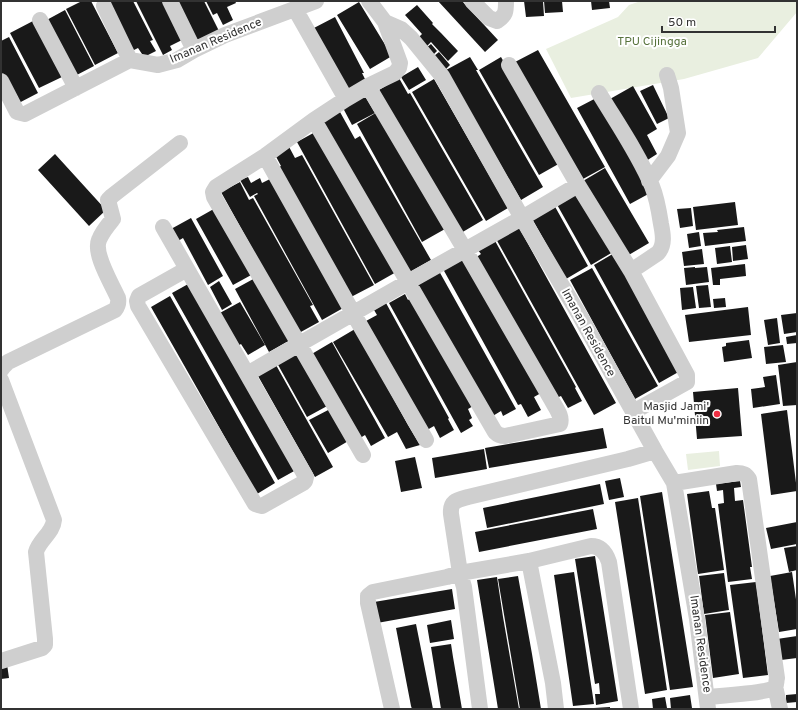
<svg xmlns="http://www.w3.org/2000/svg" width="798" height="710" font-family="Overpass,sans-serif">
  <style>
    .green { fill: #e9efe0 }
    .building { fill: #191919 }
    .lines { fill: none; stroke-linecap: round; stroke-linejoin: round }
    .street { stroke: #cfcfcf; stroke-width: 16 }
    .poi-dot { fill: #ef2e43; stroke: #fff; stroke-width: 1.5 }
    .labels { text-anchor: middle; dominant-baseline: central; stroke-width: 4; stroke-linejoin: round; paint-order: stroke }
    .street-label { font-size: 12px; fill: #323232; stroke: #fff }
    .park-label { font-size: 12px; fill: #57723c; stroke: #fff }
    .poi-label { font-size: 12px; fill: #323232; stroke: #fff; text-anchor: end }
  </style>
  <rect width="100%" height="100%" fill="#fff"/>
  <path class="green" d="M641,1H797V12L758,58L684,79L571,98L546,49L618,17L629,5Z
    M719,451L720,466L688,470L686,454Z"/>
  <path class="building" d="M82,1H91L118,53L95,65L66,9Z
    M104,1H133L153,40L150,41L156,51L144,57L138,48L130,52Z
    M136,1H165L184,39L170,46L172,50L163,55Z
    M175,1H204L220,33L197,45Z
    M206,1H235L236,3L227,7L233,20L223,25L217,13L213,15Z
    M438,1H462L498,40L485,52Z
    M524,1H543L544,16L526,17Z
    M544,1H562L563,12L545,13Z
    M591,1H609L610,8L592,10Z
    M359,2L392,56L370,69L337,15Z
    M417,5L433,23L432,24L441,33L458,51L448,61L431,42L426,47L418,38L422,34L405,15Z
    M65,10L94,66L71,78L43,22Z
    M335,17L364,73H362L367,83L349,92L312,29Z
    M33,21L62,77L39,88L10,33Z
    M9,37L38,93L15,105L1,78V41Z
    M431,44L437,51L433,55L426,48Z
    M538,50L605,167L583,179L515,62Z
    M439,52L450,65L446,69L434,56Z
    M470,57L478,70H476L543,187L521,200L446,70Z
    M501,57L562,162L539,175L479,70Z
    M418,67L426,80L409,90L401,77Z
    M399,78L408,94L410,93L483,220L461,233L379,90Z
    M434,79L508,208L486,221L412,92Z
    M653,85L669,118L657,124L640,91Z
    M633,86L657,129L647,135L657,154L646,161L610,99Z
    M365,96L375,113L352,125L343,108Z
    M600,96L652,192L630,204L577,108Z
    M379,111L445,229L422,242L357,124Z
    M340,112L355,139L360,136L431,260L408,273L322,122Z
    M317,131L398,271L375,284L297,142Z
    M287,143L295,158L302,155L374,285L351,297L279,167L281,166L273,151Z
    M55,154L106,210L89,226L38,170Z
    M605,168L649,243L627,256L583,181Z
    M248,177L251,183L260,178L262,183L270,179L345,307L322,320L254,196L258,194L257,193L250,197L240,180Z
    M240,182L249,200L253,198L313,305L310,306L319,322L299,333L221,192Z
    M578,189L613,252L591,265L555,201Z
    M735,202L738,225L696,230L693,207Z
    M553,203L588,266L566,279L530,215Z
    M219,206L253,274L233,285L196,219Z
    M691,208L693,226L680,228L677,209Z
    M191,218L223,276L208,285L183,238L178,241L171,229Z
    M517,224L616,403L594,415L495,237Z
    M744,227L746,241L705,246L703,233L718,232L717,230Z
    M699,232L701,246L689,248L687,234Z
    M494,239L576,387L575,388L582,401L568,408L561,396L554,399L475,258L481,254L477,249Z
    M746,245L748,259L733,261L732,247Z
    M730,246L732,262L717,264L715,248Z
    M702,249L704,264L684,266L682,252Z
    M616,252L682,370L659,383L594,265Z
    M465,256L541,393L534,397L541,410L528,417L521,404L518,405L443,269Z
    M745,264L746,276L720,279V285H713L711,268Z
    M695,267V268L707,267L709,282L686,285L684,268Z
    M592,268L658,386L635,399L570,280Z
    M439,271L516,409L503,416L501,411L491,417L417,283Z
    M257,277L292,339L269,352L235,289Z
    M219,281L232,304L222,310L210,287Z
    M190,283L296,470L278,480L172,293Z
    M708,285L711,307L699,308L696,286Z
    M693,287L696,308L682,310L680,288Z
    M405,294L408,300L414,296L475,405L468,409L472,418L469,420L473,426L461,433L389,303Z
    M170,296L275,483L257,494L151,307Z
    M725,298L726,307L714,308L713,299Z
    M240,302L265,345L248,355L241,344L236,347L218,314Z
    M386,303L449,418L448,419L454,430L440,438L434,426L427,430L366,321L377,315L374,310Z
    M748,307L751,335L689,342L685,315Z
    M797,313V332L784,334L781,315Z
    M777,318L780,343L768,345L764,320Z
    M355,329L408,425L420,445L406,449L397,432L388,437L333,342Z
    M797,335V343L787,344L786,337Z
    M749,340L752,358L724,362L722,347L726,346V343Z
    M332,342L385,438L371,446L365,435L357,440L310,355Z
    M783,345L786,362L766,364L764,347Z
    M299,351L329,405L307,417L277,363Z
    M797,362V405L783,406L778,365Z
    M276,365L333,467L315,477L258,376Z
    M776,375L780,404L753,408L751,389L765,387L763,377Z
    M738,388L742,436L697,439L693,392Z
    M332,408L350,440L328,453L309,420Z
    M787,410L797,491L771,495L761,414Z
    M603,428L607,448L489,468L485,448Z
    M484,449L487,469L435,478L432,458Z
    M415,457L422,488L401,492L395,461Z
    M620,478L624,497L609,500L605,481Z
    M740,481L741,487L734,488L735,501L743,500L752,567H750L752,579L728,582L718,504L724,503L723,490L717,491L716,484Z
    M600,484L604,504L487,528L483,508Z
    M709,491L712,508H715L724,570L698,574L687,494Z
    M662,492L693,687L670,690L640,496Z
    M638,498L667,690L645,694L615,502Z
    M593,509L597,529L479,552L475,532Z
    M797,522V544L771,549L766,528Z
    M797,546V570L789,572L784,548Z
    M595,556L618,701L596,705L595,694H600L599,683L595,684L575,559Z
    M574,572L594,704L573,706L554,575Z
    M792,572L797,606V629L779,632L770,576Z
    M724,573L729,610L704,614L699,576Z
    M518,576L532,654L541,709H520L498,579Z
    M497,577L503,617L519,709H498L492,672L477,580Z
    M756,582L768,675L743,678L730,585Z
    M452,589L455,609L377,623L374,602Z
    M730,612L739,674L713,678L705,615Z
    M451,620L454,639L430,643L427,625Z
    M416,624L433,709H412L411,706L396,628Z
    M797,636V658L781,660L777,639Z
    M451,644L453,657L462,709H441L431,647Z
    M7,664L9,678L1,679V665Z
    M797,694V702L786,703V695Z
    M690,695L692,708L671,709L670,698Z
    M665,697L667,708L653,709L652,699Z
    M610,707V709H594V708Z"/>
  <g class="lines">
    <path class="street" d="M170,1L194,50
      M369,1L385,22L401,29L411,38L442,76L522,218L580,316L655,451L674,483L697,619L708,709
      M472,1L489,18L497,21C506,15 506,12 506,1
      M104,6L130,60
      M295,9L346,99
      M40,20L76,88
      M509,65L578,185L631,271L687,375V382L633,412
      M1,81L17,112L25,114L130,60L158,65L177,60L194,50L225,35L316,1
      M599,93C617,123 638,153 652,186C657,198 659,211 661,224C663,234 665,245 658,253L631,271
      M314,120L495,432C498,435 501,436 505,436L560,424C563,416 555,407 551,399L465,250L368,86
      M265,156L353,313L426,440
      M649,181L668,156L678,133L671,88L667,75
      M163,227L306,477L305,481L303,483L262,506L258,505L255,504L138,306L137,301L139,296L187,269
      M1,370L4,366L8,362L115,310C118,306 119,303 118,298C112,284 93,254 99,240C102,232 108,225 113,219L108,200L112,196L180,143
      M247,374L408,282L522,218L578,185
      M1,380L54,520C53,533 39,540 36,552L45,639V645L42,648L1,661
      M363,455L214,197L213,192L216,187L265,156L314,120L346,99L368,86L395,73L399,68L400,63L385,22
      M674,483L737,473C743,473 746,474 749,479L777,678C776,681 777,684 775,687C769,693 718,696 707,697
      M529,561L553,683L556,709
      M775,686L780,709
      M392,709L368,603V596L373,592L447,577L460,573L529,561L591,546C601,546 606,553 609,562L631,709
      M480,709L464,587L460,573L451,514C450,501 457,500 468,497L628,459L655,451"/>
  </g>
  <circle class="poi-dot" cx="717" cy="414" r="4"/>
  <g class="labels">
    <g class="street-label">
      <text transform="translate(216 41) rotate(-23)">Imanan Residence</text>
      <text transform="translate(588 333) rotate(61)">Imanan Residence</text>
      <text transform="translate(700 644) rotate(82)">Imanan Residence</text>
    </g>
    <g class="park-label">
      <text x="652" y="42">TPU Cijingga</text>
    </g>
    <g class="poi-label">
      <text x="709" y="407">Masjid Jami'<tspan x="709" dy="14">Baitul Mu'miniin</tspan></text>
    </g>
  </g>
  <rect width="798" height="710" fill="none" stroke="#323232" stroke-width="4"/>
  <path d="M662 26v6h113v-6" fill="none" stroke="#323232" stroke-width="2"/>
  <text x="668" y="26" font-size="12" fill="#323232" stroke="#ffffff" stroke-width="3" paint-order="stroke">50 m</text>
</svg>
